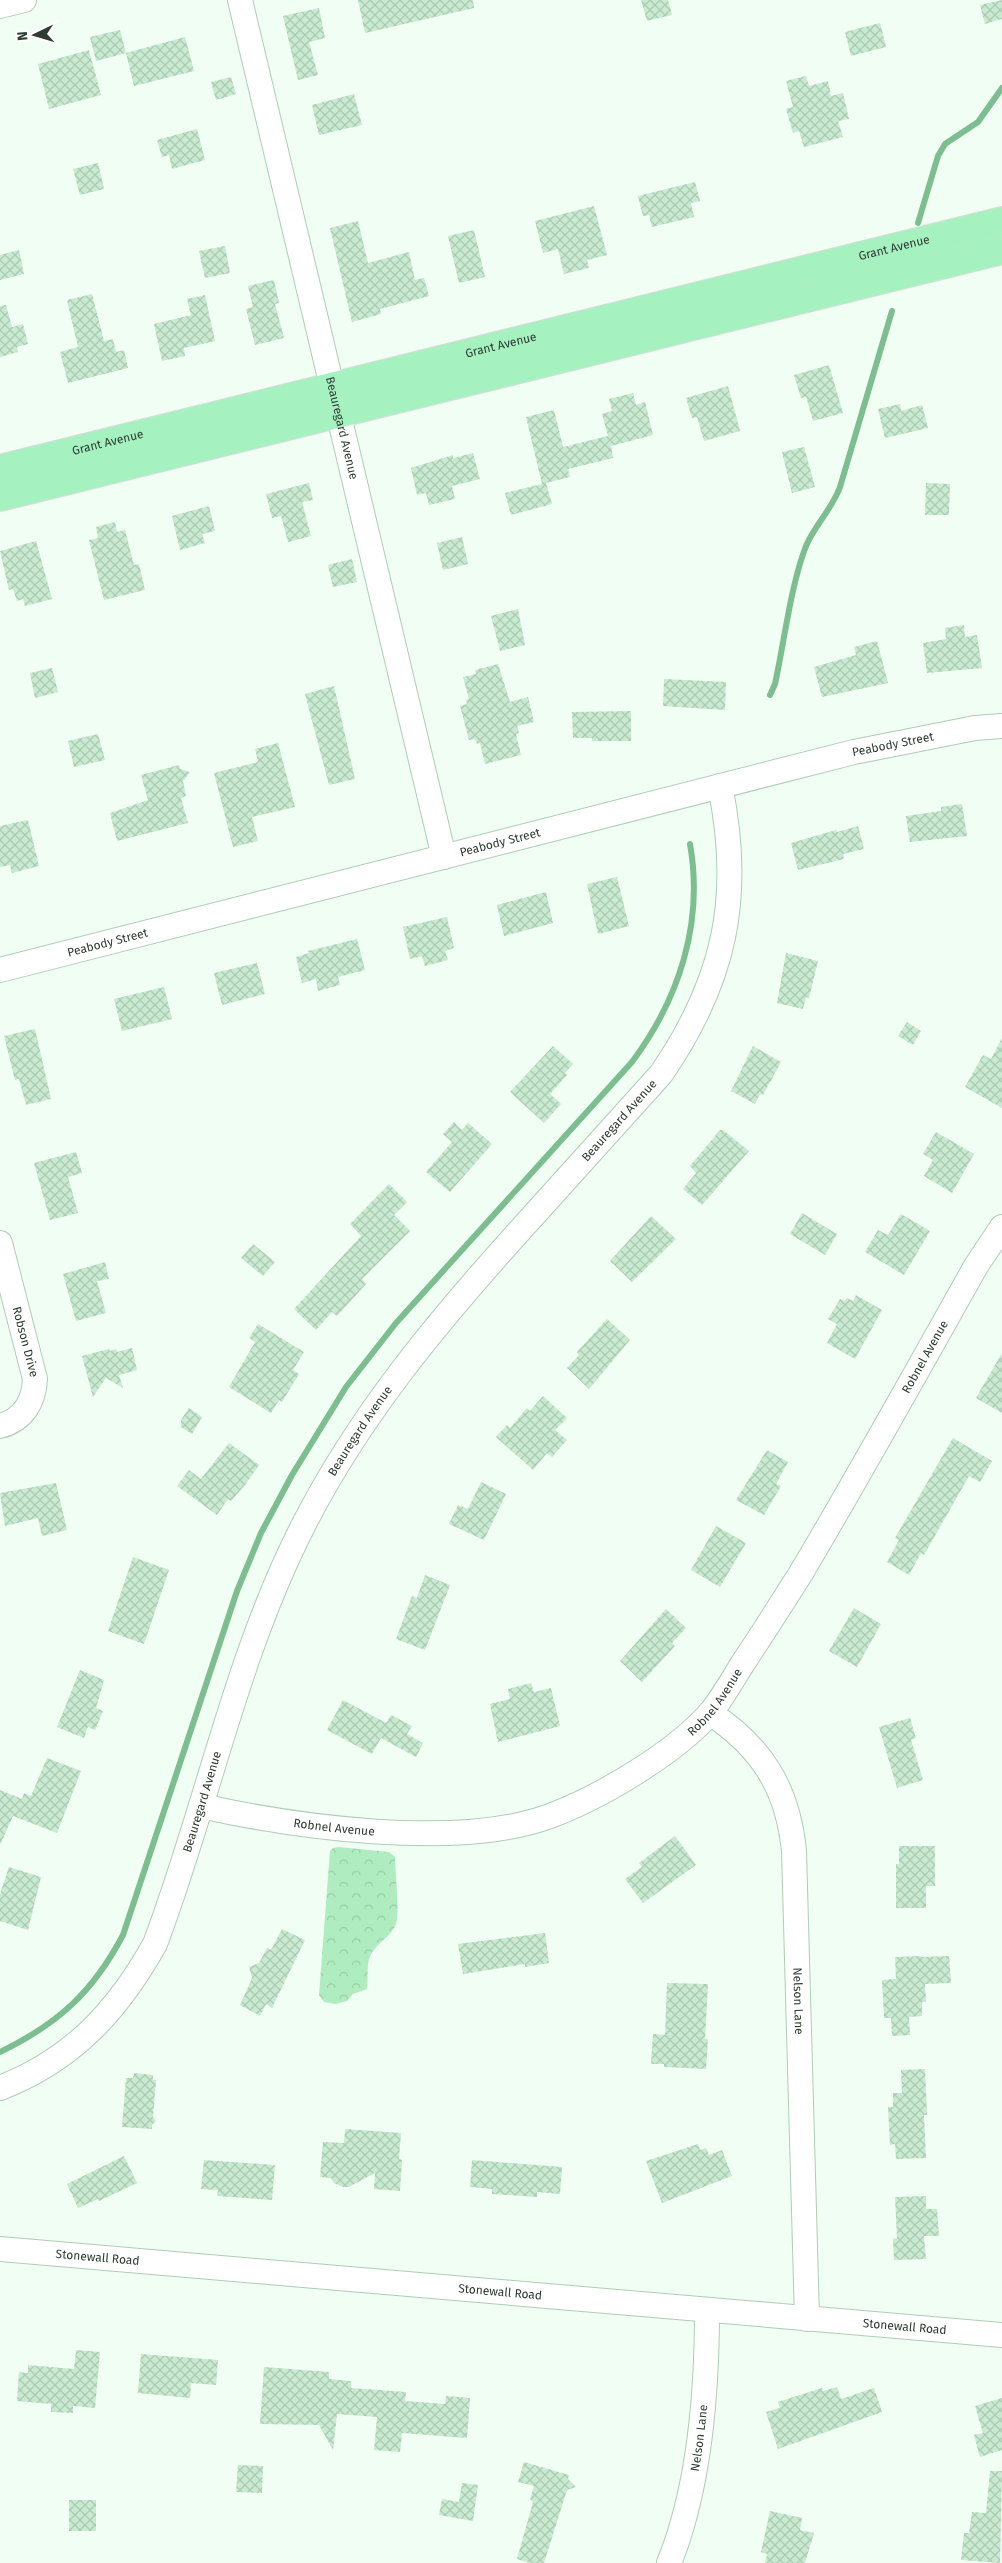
<svg xmlns="http://www.w3.org/2000/svg" width="1002" height="2563" font-family="'Fira Sans',sans-serif">
  <style>
    .forest { fill: url(#forest-crowns) }
    .lines { fill: none; stroke-linecap: round; stroke-linejoin: round }
    .stream { stroke: #7dbe90; stroke-width: 6 }
    .building { fill: url(#building-cross-hatch) }
    .minor-casing { stroke: #adceb5; stroke-width: 26 }
    .major-casing { stroke: #d9dcda; stroke-width: 30 }
    .minor { stroke: #fff; stroke-width: 24 }
    .major { stroke: #a5f2c0; stroke-width: 28 }
    .labels { text-anchor: middle; dominant-baseline: central; stroke-width: 4; stroke-linejoin: round; paint-order: stroke }
    .street-label { font-size: 12px; fill: #2e3c32; stroke: #fff }
  </style>
  <defs>
    <pattern id="forest-crowns" width="20" height="18" patternUnits="userSpaceOnUse" patternTransform="scale(1.25)"><rect width="20" height="18" fill="#afedc0"/><path d="M2 6a3 3 0 1 1 6 0M12 15a3 3 0 1 1 6 0" fill="none" stroke="#97cca5"/></pattern>
    <pattern id="building-cross-hatch" width="8" height="8" patternUnits="userSpaceOnUse" patternTransform="scale(1.25)"><rect width="8" height="8" fill="#c8ead0"/><path d="M0 0l8 8M0 8l8-8" fill="none" stroke="#accab3"/></pattern>
  </defs>
  <rect width="100%" height="100%" fill="#f0fef3"/>
  <path class="forest" d="M339,1847L389,1852L395,1857C395,1870 400,1917 396,1924C391,1936 380,1941 373,1951C365,1961 369,1977 367,1989L353,1994L347,2001L336,2004L324,2002L319,1995L330,1851L333,1848Z"/>
  <g class="lines">
    <path class="stream" d="M918,223L938,156L945,144L978,122L1002,88
      M770,695L775,684C784,643 791,584 806,546C815,525 832,509 840,487L892,311
      M0,2052C58,2024 93,1992 123,1935L237,1591L261,1533L292,1475L346,1387L396,1323L632,1062C679,999 704,923 690,844"/>
  </g>
  <path class="building" d="M358,0H473L474,8L365,33Z
    M641,0H668L672,15L647,21Z
    M1002,0V19L985,24L980,5Z
    M319,8L325,38L309,42L318,75L298,80L283,16Z
    M880,23L886,47L851,56L845,32Z
    M120,30L126,53L96,61L90,37Z
    M185,37L194,71L134,86L126,53Z
    M89,50L101,95L49,109L38,64Z
    M806,76L809,86L828,81L831,96L843,93L849,119L838,121L843,137L804,147L799,131L793,133L786,109L793,107L786,81Z
    M231,77L236,94L216,100L211,82Z
    M354,94L362,125L319,135L312,105Z
    M197,129L205,160L172,169L169,155L162,157L157,140Z
    M98,163L104,189L80,195L73,169Z
    M695,182L700,201L691,203L694,217L652,227L649,215L643,216L638,196Z
    M594,206L607,255L587,260L589,268L564,274L558,249L543,253L535,221Z
    M358,221L368,263L409,252L415,280L424,278L429,296L380,309L381,314L352,322L330,228Z
    M474,230L485,277L459,283L448,236Z
    M225,246L230,273L205,278L199,251Z
    M19,250L24,274L0,280V255Z
    M274,280L279,303L275,304L284,338L255,345L246,309L253,307L248,286Z
    M92,294L104,341L113,339L116,352L124,350L128,368L68,383L60,352L78,347L67,300Z
    M205,295L215,341L184,348L185,356L162,361L154,324L191,315L187,299Z
    M6,305L12,327L23,324L28,344L17,347L18,352L0,357V306Z
    M829,365L843,413L813,421L806,397L801,398L794,375Z
    M728,386L740,431L704,441L697,417L692,418L686,398Z
    M633,393L636,405L645,402L653,435L611,446L613,458L568,469L570,477L542,484L526,417L554,410L563,447L608,436L602,414L612,411L609,399Z
    M900,404L901,411L922,405L928,428L885,438L878,409Z
    M804,447L815,487L792,493L782,452Z
    M473,453L480,479L452,486L455,499L429,505L426,493L417,495L411,468L453,455V458Z
    M309,483L313,500L302,502L311,536L288,542L281,516L272,518L266,494Z
    M546,483L552,504L511,515L505,493Z
    M926,483L950,484L949,515H925Z
    M209,506L215,531L202,534L205,543L180,550L172,516Z
    M115,522L117,532L125,530L134,565L139,564L145,590L104,600L89,540L98,538L96,527Z
    M462,537L468,564L443,570L437,543Z
    M36,541L52,599L25,606L23,599L17,601L13,589L9,590L0,551Z
    M352,559L357,582L333,587L328,565Z
    M518,609L525,645L500,651L491,616Z
    M964,625L965,637L977,635L982,668L927,673L923,643L946,639L945,628Z
    M877,641L888,683L822,697L814,667L856,655L854,647Z
    M498,664L510,702L528,697L534,722L517,726L519,733L516,734L521,755L485,764L480,743L477,744L475,739L469,740L460,706L467,704L466,700L469,699L463,677L476,674L475,670Z
    M52,668L58,692L35,698L30,673Z
    M664,679L726,682L725,710L663,706Z
    M334,686L355,779L329,785L305,694Z
    M631,711V741H592V738H573L572,712Z
    M98,734L105,760L74,767L68,741Z
    M278,743L295,807L252,817L258,841L233,847L214,773L258,762L255,749Z
    M179,765L180,769L190,772L183,781L186,796L181,798L188,823L117,841L110,813L148,800L141,775Z
    M962,804L967,836L910,842L906,816L941,811V807Z
    M28,820L39,866L12,873L10,865L0,867V826Z
    M858,826L864,849L843,854L844,859L798,870L791,843L836,830L837,832Z
    M617,877L629,926L598,934L587,884Z
    M546,892L553,923L504,936L497,905Z
    M447,917L454,948L445,951L448,960L425,966L422,956L410,959L403,927Z
    M357,939L365,970L338,977L340,985L318,991L316,979L302,983L296,957L309,953L308,951Z
    M786,953L818,961L809,998L806,997L803,1009L777,1003Z
    M257,963L265,994L222,1005L214,973Z
    M164,987L172,1019L122,1031L114,999Z
    M907,1022L921,1031L913,1045L898,1036Z
    M35,1029L51,1099L26,1105L19,1079L15,1080L4,1036Z
    M1002,1038V1108L965,1087L983,1055L991,1059Z
    M553,1046L573,1064L565,1073L567,1075L550,1094L561,1104L544,1123L510,1092Z
    M753,1046L781,1062L763,1095L760,1094L755,1104L731,1091Z
    M454,1122L462,1130L468,1123L492,1144L450,1192L426,1172L452,1142L443,1134Z
    M720,1130H723L749,1151L702,1205L683,1189L696,1173L690,1166Z
    M936,1132L974,1154L952,1193L924,1176L933,1160L923,1154Z
    M76,1152L82,1173L68,1177L78,1213L50,1220L34,1163Z
    M389,1184L407,1202L394,1215L410,1231L362,1279L366,1284L337,1316L332,1312L316,1330L294,1309L361,1236L350,1224Z
    M802,1213L837,1234L825,1255L790,1234Z
    M901,1214L930,1231L904,1275L865,1252L878,1230L888,1235Z
    M651,1216L676,1239L632,1282L610,1261Z
    M253,1244L275,1262L263,1276L241,1258Z
    M105,1262L109,1279L97,1281L106,1313L76,1321L63,1274Z
    M856,1295L882,1310L855,1359L827,1343L837,1324L828,1319L840,1299L845,1301L847,1298L853,1301Z
    M607,1319L630,1340L589,1389L567,1368L579,1355L577,1352Z
    M258,1324L304,1352L293,1370L299,1374L282,1402L279,1400L271,1413L229,1387L255,1342L249,1338Z
    M132,1348L137,1370L119,1375L123,1388L106,1378L93,1397L82,1356L109,1349L110,1351L116,1349L117,1352Z
    M1002,1353V1413L976,1398Z
    M543,1396L567,1418L555,1430L567,1440L552,1457L547,1453L533,1470L496,1437L507,1425L510,1428L527,1408L530,1411Z
    M189,1408L202,1417L192,1434L181,1427V1420Z
    M953,1438L992,1461L980,1482L969,1476L924,1555L921,1553L909,1575L887,1562L899,1540L895,1538Z
    M229,1443L259,1465L245,1485L231,1501L228,1499L217,1515L177,1486L189,1470L201,1479Z
    M767,1450L788,1462L776,1484L781,1486L764,1515L736,1500Z
    M481,1482L506,1494L484,1540L449,1524L458,1505L468,1509Z
    M56,1483L67,1530L42,1536L38,1518L5,1526L0,1493Z
    M716,1526L746,1543L720,1587L691,1570Z
    M133,1557L169,1570L144,1644L108,1631Z
    M425,1575L450,1585L425,1650L396,1639L412,1596L417,1598Z
    M854,1608L881,1624L857,1667L829,1651Z
    M666,1609L686,1628L672,1643L675,1646L642,1682L620,1661Z
    M80,1670L104,1680L96,1708L103,1711L95,1730L88,1727L84,1738L57,1727Z
    M531,1683L534,1692L551,1688L560,1726L498,1742L490,1704L510,1699L508,1689Z
    M343,1700L386,1723L391,1715L412,1726L407,1734L423,1743L416,1757L381,1738L372,1754L327,1730Z
    M910,1718L916,1738L911,1740L923,1780L897,1788L879,1727Z
    M47,1758L81,1771L57,1833L13,1816L0,1845V1790L22,1799L24,1793L31,1796Z
    M675,1836L696,1865L643,1903L625,1879L642,1867L639,1863Z
    M899,1846H935V1886H926V1908H896V1864H899Z
    M9,1867L41,1877L28,1930L0,1921V1894Z
    M282,1929L305,1940L272,2008L266,2004L260,2016L240,2005L252,1978L249,1967L259,1963L267,1948L271,1950Z
    M545,1933L549,1963L525,1967V1964L463,1974L458,1944Z
    M921,1956V1957L949,1956L951,1983L925,1984L926,2002H922V2016L909,2017L910,2035L892,2036L891,2018H884L882,1980L896,1979L895,1957Z
    M667,1983L708,1984L705,2039H708L706,2069L664,2067V2064H651L653,2034L665,2035Z
    M925,2069L927,2115H924L926,2158L896,2159L895,2144L890,2145L888,2107H893V2093H902L901,2070Z
    M134,2073L153,2075V2080H156L153,2117L156,2121L152,2125V2129L122,2127L126,2078H133Z
    M345,2129L401,2133L399,2159L402,2160L400,2191L374,2189L375,2173L349,2187H343L334,2183L331,2178L320,2177L323,2142L344,2143Z
    M698,2144L700,2150L706,2148L709,2155L722,2150L732,2176L662,2203L646,2161Z
    M124,2156L137,2183L99,2201L98,2199L78,2208L67,2184Z
    M204,2160L275,2165L272,2200L217,2196L218,2190L201,2189Z
    M472,2160L562,2167L560,2194L537,2192V2197L492,2194V2189L470,2187Z
    M926,2196V2209H937L939,2236H924L926,2259L894,2260L893,2239L897,2238L895,2197Z
    M76,2350L100,2352L95,2408L73,2406V2413L51,2412V2404L17,2401L19,2372L28,2373V2365L74,2369Z
    M141,2354L218,2360L216,2385L191,2383L190,2398L138,2393Z
    M264,2367L329,2372V2379L351,2381V2388L406,2392L405,2401L445,2404L446,2396L470,2398L467,2438L402,2433L400,2452L374,2450L377,2417L337,2414L333,2450L319,2425L260,2424Z
    M837,2387L841,2399L874,2388L882,2412L778,2449L766,2412L780,2408L778,2402L822,2388L823,2391Z
    M1002,2398V2450L980,2457L974,2435L983,2433L975,2406Z
    M524,2462L569,2475L568,2479L576,2487L567,2490L544,2563H530L517,2559L533,2502L530,2499L534,2486L518,2482Z
    M238,2465L263,2466L262,2493L236,2492Z
    M990,2471H1002L1000,2563L961,2560L964,2533H969L972,2512L986,2513Z
    M462,2483L478,2485L473,2521L439,2515L442,2499L459,2502Z
    M69,2500H96V2531H69Z
    M770,2511L802,2518L800,2530L814,2533L805,2563H765L767,2554L761,2552Z"/>
  <g class="lines">
    <defs>
      <g id="minor">
        <path id="s1" d="M240,0L444,857"/>
        <path d="M0,6L24,0"/>
        <path id="s2" d="M0,970L854,752L975,728L1002,726"/>
        <path id="s3" d="M0,1243L35,1379C34,1402 23,1420 0,1426"/>
        <path id="s4" d="M710,1713C762,1747 788,1789 794,1851L807,2319"/>
        <path id="s5" d="M201,1806C296,1827 458,1850 550,1816C601,1797 675,1753 711,1712C723,1697 733,1679 743,1663C763,1633 782,1603 801,1573C861,1472 918,1369 976,1266L1002,1227"/>
        <path id="s6" d="M0,2088C73,2060 118,2010 155,1944C207,1807 235,1660 302,1528C359,1415 439,1320 523,1227C569,1176 615,1125 661,1074C725,981 743,897 720,786"/>
        <path id="s7" d="M0,2249L1002,2335"/>
        <path id="s8" d="M669,2563C700,2487 707,2392 707,2310"/>
      </g>
      <g id="major">
        <path id="s9" d="M0,469L1002,221"/>
        <path d="M0,497L1002,250"/>
      </g>
    </defs>
    <use href="#minor" class="minor-casing"/>
    <use href="#major" class="major-casing"/>
    <use href="#minor" class="minor"/>
    <use href="#major" class="major"/>
  </g>
  <g class="labels">
    <g class="street-label">
      <text stroke="none"><textPath href="#s9" startOffset="921">Grant Avenue</textPath></text>
      <text stroke="none"><textPath href="#s9" startOffset="516">Grant Avenue</textPath></text>
      <text stroke="none"><textPath href="#s1" startOffset="440">Beauregard Avenue</textPath></text>
      <text stroke="none"><textPath href="#s9" startOffset="111">Grant Avenue</textPath></text>
      <text stroke="none"><textPath href="#s2" startOffset="921">Peabody Street</textPath></text>
      <text stroke="none"><textPath href="#s2" startOffset="516">Peabody Street</textPath></text>
      <text stroke="none"><textPath href="#s2" startOffset="111">Peabody Street</textPath></text>
      <text stroke="none"><textPath href="#s6" startOffset="1176">Beauregard Avenue</textPath></text>
      <text stroke="none"><textPath href="#s3" startOffset="102">Robson Drive</textPath></text>
      <text stroke="none"><textPath href="#s5" startOffset="961">Robnel Avenue</textPath></text>
      <text stroke="none"><textPath href="#s6" startOffset="771">Beauregard Avenue</textPath></text>
      <text stroke="none"><textPath href="#s5" startOffset="556">Robnel Avenue</textPath></text>
      <text stroke="none"><textPath href="#s6" startOffset="366">Beauregard Avenue</textPath></text>
      <text stroke="none"><textPath href="#s5" startOffset="135">Robnel Avenue</textPath></text>
      <text stroke="none"><textPath href="#s4" startOffset="318">Nelson Lane</textPath></text>
      <text stroke="none"><textPath href="#s7" startOffset="98">Stonewall Road</textPath></text>
      <text stroke="none"><textPath href="#s7" startOffset="502">Stonewall Road</textPath></text>
      <text stroke="none"><textPath href="#s7" startOffset="908">Stonewall Road</textPath></text>
      <text stroke="none"><textPath href="#s8" startOffset="129">Nelson Lane</textPath></text>
    </g>
  </g>
  <g transform="translate(35 35) rotate(265)" stroke="#ffffff" stroke-width="4" paint-order="stroke">
  <path d="M0-4L9 19L0 12L-9 19Z" fill="#2e3c32"/>
  <text y="-8" font-size="14" font-weight="bold" text-anchor="middle" fill="#2e3c32">N</text>
  </g>
</svg>
